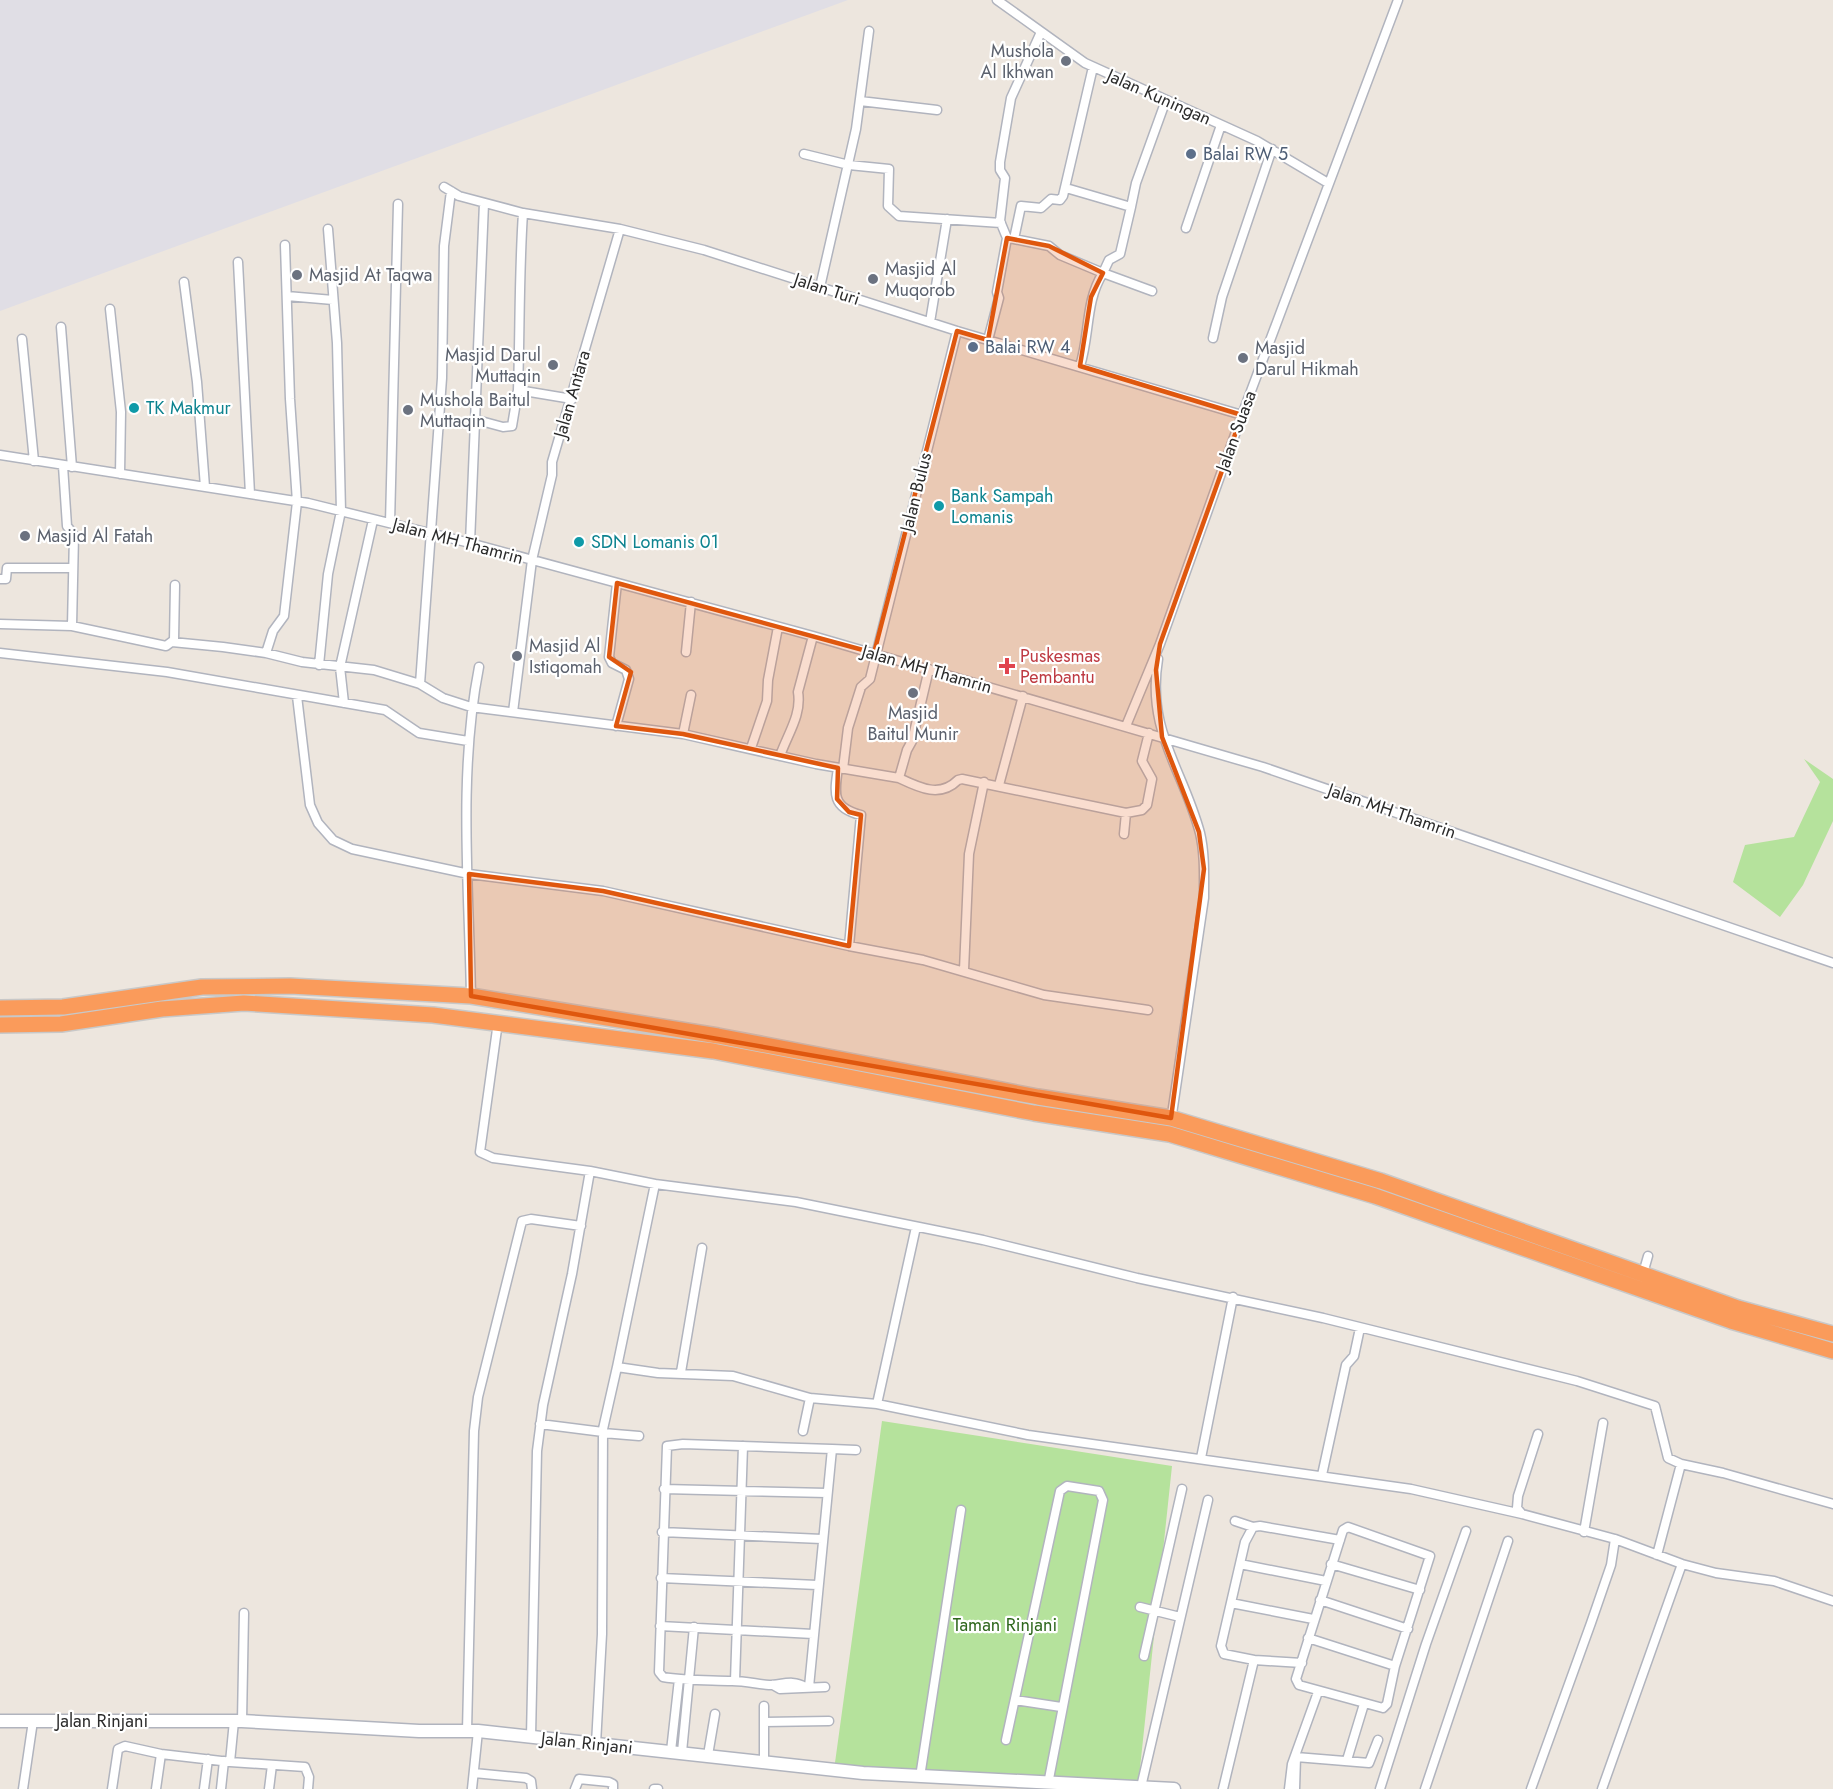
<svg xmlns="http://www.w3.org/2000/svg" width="1833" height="1789" font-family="Jost,sans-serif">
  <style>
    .industrial { fill: #e0dee5 }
    .green { fill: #b5e29c }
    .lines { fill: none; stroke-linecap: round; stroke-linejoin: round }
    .street-casing { stroke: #b1b4be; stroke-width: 11 }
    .secondary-casing { stroke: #b1b4be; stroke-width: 15 }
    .highway-casing { stroke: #c8c8c8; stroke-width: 18 }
    .street { stroke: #fff; stroke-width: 8 }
    .secondary { stroke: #fff; stroke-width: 12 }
    .highway { stroke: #fa9b5b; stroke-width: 15 }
    .marked { fill: #df570e; fill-opacity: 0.2; stroke: #df570e; stroke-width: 4.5; stroke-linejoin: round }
    .worship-dot { fill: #6b7280; stroke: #fff; stroke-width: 2 }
    .service-dot { fill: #5c6f8a; stroke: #fff; stroke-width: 2 }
    .culture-dot { fill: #0f9aa8; stroke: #fff; stroke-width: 2 }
    .health-dot { fill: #e0444e; stroke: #fff; stroke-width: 2 }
    .labels { text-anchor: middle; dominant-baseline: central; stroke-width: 4.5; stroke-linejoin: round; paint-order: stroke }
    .worship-label { font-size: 18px; fill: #5b616d; stroke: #fff; text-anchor: start }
    .street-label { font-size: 18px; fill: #2b2b2b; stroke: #fff }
    .service-label { font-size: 18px; fill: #4e5e75; stroke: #fff; text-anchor: start }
    .culture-label { font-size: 18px; fill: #0d838f; stroke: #fff; text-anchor: start }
    .health-label { font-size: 18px; fill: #be3a42; stroke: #fff; text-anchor: start }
    .park-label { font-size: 18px; fill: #2e671c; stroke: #fff }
  </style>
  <rect width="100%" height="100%" fill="#ede6de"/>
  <path class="industrial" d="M0,0H848L0,311Z"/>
  <path class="green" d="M1804,759L1833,779V821L1803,885L1780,917L1733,882L1745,845L1794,837L1820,782Z
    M882,1421L1172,1466L1138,1787L834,1770Z"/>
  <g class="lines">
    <defs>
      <path id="street" d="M997,0L1085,63L1257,141L1328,183
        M860,101L937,110
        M804,154L849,165L889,169L888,206L899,216L1001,223
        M444,187L459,196L523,213L620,229L704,250L957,331L1242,415
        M1066,188L1131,207L1136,183L1166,100
        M1131,207L1120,254L1109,260L1103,273L1152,291
        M523,213C519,272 520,331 518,390L572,399
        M1186,228L1221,125
        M1007,238L1014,239L1021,206L1041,208L1051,199L1060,200L1063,196L1093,67
        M1014,239L1049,246L1060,255L1103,273C1085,301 1090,335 1080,366
        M238,262L250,494
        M184,282L197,382L205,487
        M820,287L856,129L869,31
        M287,296L333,300
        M110,309L121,412L120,474
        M930,322L947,219
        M61,327L72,467
        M1213,338L1222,297L1272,149
        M22,339L34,461
        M988,340L999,298L997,292L1007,238L1000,221L1005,178L1000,170V162L1011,98L1041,32
        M477,420L503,427L512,426L518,390
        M0,455L308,503L470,543L813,636L1263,767L1833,963
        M63,466L67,526L74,535L72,626
        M390,523L398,204
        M470,543L484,203
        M0,579H6L7,568H73
        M0,624L72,626L166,646L174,640L175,585
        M172,642L223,647L266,653L302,662L374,670L420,684L443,698L471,707L683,734L816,764L899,778
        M686,652L691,602
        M0,653L167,672L385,710L419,733L468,741
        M266,653L273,631L284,616L297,502L290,399L285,245
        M1158,659C1146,731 1183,769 1200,833C1205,854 1204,876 1204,898L1171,1121
        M319,665L328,574L341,511L337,343L328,229
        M929,669L912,741L907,750L899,778C920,788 940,798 958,780L962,779L1126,813L1142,810L1147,805L1152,779L1142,761L1149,733
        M420,684L442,378L444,246L451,191
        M297,696L310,805L318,823L333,840L352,849L469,874L603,891L849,946L923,960L1044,995L1148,1010
        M344,703L340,667L373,520
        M513,712L532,560L552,475V462L620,229
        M616,726L629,679L626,670L612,663L609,657L617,583
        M1126,726L1160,644L1242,415L1398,0
        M683,734L691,695
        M751,748L767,701L768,680L778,627
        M780,756C787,735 802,715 798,692L813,636
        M838,768C834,794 832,808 861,815L849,946
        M843,769L848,728L861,687L870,679L957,331
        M999,785L1023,696
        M1124,834L1126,813
        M964,970L969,854L984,782
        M471,996C469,887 458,774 479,667
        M498,1022L480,1152L493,1158L590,1171L655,1184L796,1202L983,1240L1137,1278L1323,1318L1577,1381L1655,1406L1668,1458L1681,1464L1723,1473L1833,1504
        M655,1184L617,1367L658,1373L733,1376L810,1398L877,1404L1028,1435L1411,1489L1522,1514L1615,1539L1682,1564L1716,1573L1774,1581L1833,1601
        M1642,1277L1648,1256
        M681,1372L702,1248
        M877,1404L916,1227
        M540,1424L603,1432
        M803,1431L810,1398
        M603,1433L639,1436
        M832,1449L856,1450
        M1201,1458L1233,1297
        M1322,1475L1346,1365L1354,1356L1360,1328
        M664,1489L827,1493
        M1522,1514L1517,1508L1518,1496L1538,1434
        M1235,1521L1253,1527
        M1348,1527L1430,1556L1395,1666L1387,1704L1383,1708L1299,1685L1296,1679L1343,1530Z
        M662,1532L822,1539
        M1584,1532L1603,1423
        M1657,1555L1681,1464
        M1240,1564L1326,1581
        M1331,1564L1420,1590
        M661,1578L817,1585
        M1320,1600L1408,1629
        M1231,1603L1313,1619
        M1140,1607L1180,1617
        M660,1626L813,1634
        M1308,1638L1395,1666
        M1144,1656L1182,1489
        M1254,1660L1302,1663
        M735,1681L743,1446
        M773,1685L780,1689L825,1687
        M805,1687C793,1679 781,1685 769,1685C757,1684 745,1681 732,1681C709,1680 686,1681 663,1677L659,1672L667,1446L683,1444L832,1449L809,1687
        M1015,1700L1061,1707
        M242,1721L244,1613
        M764,1722L829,1721
        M467,1731L474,1431L478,1397L522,1221L531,1219L581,1226
        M531,1737L537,1451L543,1405L572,1274L590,1171
        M1006,1740L1060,1491L1067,1486L1099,1491L1103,1500L1048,1784
        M596,1744L602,1634L603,1429L617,1367
        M671,1751L679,1679
        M682,1752L694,1627
        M708,1755L715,1714
        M1296,1757L1369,1763L1378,1740
        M1347,1760L1364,1704
        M230,1762L305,1767L309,1777L308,1789
        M764,1763V1706
        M474,1773L526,1778L531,1781L532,1789
        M920,1777L961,1510
        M1141,1787L1208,1500
        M23,1789L33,1721
        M112,1789L118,1749L125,1746L161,1754L230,1762L234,1721
        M156,1789L161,1754
        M204,1789L208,1759
        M221,1789L224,1761
        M269,1789L272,1765
        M472,1789L478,1731
        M575,1789L579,1779L609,1782L613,1784V1789
        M654,1789H658
        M1223,1789L1254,1660L1224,1654L1221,1646L1245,1542L1253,1527L1260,1526L1340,1540
        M1289,1789L1292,1764L1318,1692
        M1295,1789L1296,1757
        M1380,1789L1426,1644L1466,1531
        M1425,1789L1508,1541
        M1531,1789L1591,1623L1611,1565L1615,1539
        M1602,1789L1682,1564"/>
      <path id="secondary" d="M0,1721H242L419,1731H478L863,1773L1174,1789"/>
      <path id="highway" d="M0,1008L63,1007L202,987L290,986L471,996L718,1036L1038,1097L1171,1118L1381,1181L1738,1308L1833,1334
        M0,1025L61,1024L162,1009L244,1003L433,1015L713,1051L1034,1113L1169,1134L1375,1196L1731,1321L1833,1351"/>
    </defs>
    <use href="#street" class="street-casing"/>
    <use href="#secondary" class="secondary-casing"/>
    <use href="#highway" class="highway-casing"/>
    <use href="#street" class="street"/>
    <use href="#secondary" class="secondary"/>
    <use href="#highway" class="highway"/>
  </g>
  <path class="marked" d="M1007,238L1049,246L1103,273L1091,297L1080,366L1242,415L1160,644L1156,670L1162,737L1199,832L1204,869L1171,1118L471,996L469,874L603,891L849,946L861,815L849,812L837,799L838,768L683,734L616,726L631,672L609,657L617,583L874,653L957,331L988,340Z"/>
  <g class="worship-dot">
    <circle cx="1066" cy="61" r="6"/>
    <circle cx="297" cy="275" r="6"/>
    <circle cx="873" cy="279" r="6"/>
    <circle cx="1243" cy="358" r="6"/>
    <circle cx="553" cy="365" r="6"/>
    <circle cx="408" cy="410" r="6"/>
    <circle cx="25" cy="536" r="6"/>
    <circle cx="517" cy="656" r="6"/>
    <circle cx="913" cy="693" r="6"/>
  </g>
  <g class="service-dot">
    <circle cx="1191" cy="154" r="6"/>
    <circle cx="973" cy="347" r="6"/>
  </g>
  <g class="culture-dot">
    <circle cx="134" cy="408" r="6"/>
    <circle cx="939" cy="506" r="6"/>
    <circle cx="579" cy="542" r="6"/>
  </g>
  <path class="health-dot" d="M1004 657h6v6h6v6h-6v6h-6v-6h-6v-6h6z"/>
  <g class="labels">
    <g class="worship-label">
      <text x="1054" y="51" text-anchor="end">Mushola<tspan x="1054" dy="21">Al Ikhwan</tspan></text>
      <text x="885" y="269">Masjid Al<tspan x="885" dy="21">Muqorob</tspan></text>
      <text x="309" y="275">Masjid At Taqwa</text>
      <text x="1255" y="348">Masjid<tspan x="1255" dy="21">Darul Hikmah</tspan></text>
      <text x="541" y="355" text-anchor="end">Masjid Darul<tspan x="541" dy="21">Muttaqin</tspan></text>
      <text x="420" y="400">Mushola Baitul<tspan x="420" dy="21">Muttaqin</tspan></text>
      <text x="37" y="536">Masjid Al Fatah</text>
      <text x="529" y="646">Masjid Al<tspan x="529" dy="21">Istiqomah</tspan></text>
      <text x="913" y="713" text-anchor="middle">Masjid<tspan x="913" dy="21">Baitul Munir</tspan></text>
    </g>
    <g class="street-label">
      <text transform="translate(1159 97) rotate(24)">Jalan Kuningan</text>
      <text transform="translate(827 289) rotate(18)">Jalan Turi</text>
      <text transform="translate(572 394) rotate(-74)">Jalan Antara</text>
      <text transform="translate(1236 431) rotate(-70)">Jalan Suasa</text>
      <text transform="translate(916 492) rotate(-76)">Jalan Bulus</text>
      <text transform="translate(458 541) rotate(15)">Jalan MH Thamrin</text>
      <text transform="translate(927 669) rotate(16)">Jalan MH Thamrin</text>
      <text transform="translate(1392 811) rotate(19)">Jalan MH Thamrin</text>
      <text x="102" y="1721">Jalan Rinjani</text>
      <text transform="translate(587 1743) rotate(6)">Jalan Rinjani</text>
    </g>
    <g class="service-label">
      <text x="1203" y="154">Balai RW 5</text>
      <text x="985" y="347">Balai RW 4</text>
    </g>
    <g class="culture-label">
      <text x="146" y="408">TK Makmur</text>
      <text x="951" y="496">Bank Sampah<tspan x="951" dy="21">Lomanis</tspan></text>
      <text x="591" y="542">SDN Lomanis 01</text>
    </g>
    <g class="health-label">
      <text x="1020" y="656">Puskesmas<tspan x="1020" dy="21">Pembantu</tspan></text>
    </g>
    <g class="park-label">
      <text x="1005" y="1625">Taman Rinjani</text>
    </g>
  </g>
</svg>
